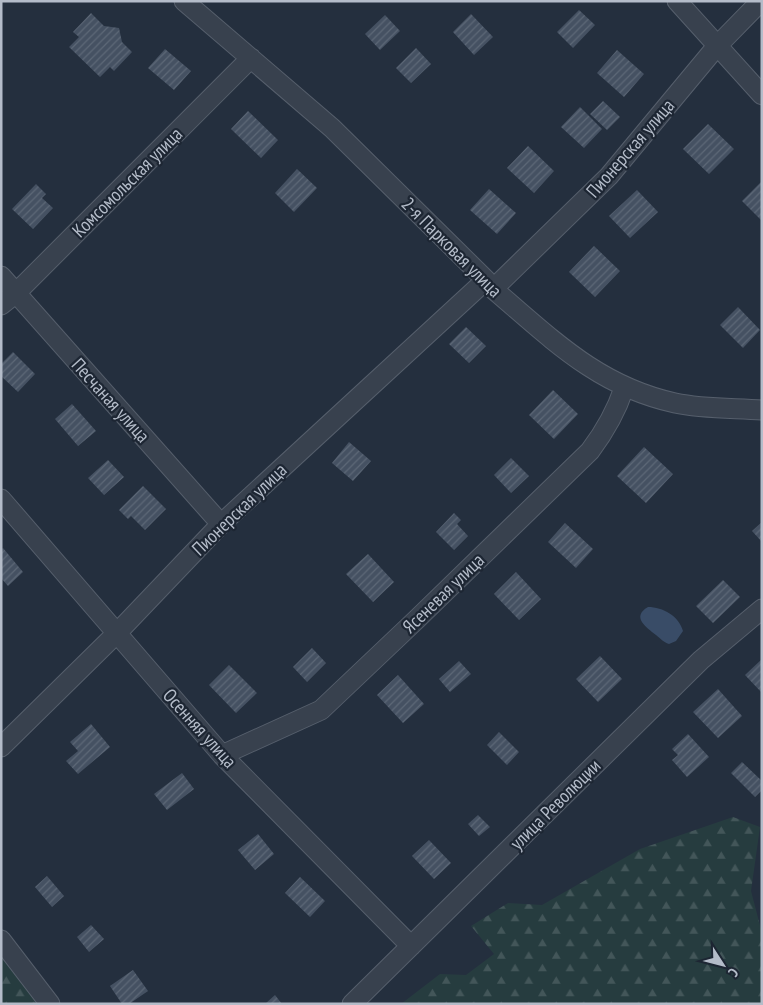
<svg xmlns="http://www.w3.org/2000/svg" width="763" height="1005" font-family="'PT Sans Narrow',sans-serif">
  <style>
    .forest { fill: url(#forest-firs) }
    .water { fill: #394c67 }
    .building { fill: url(#building-hatch) }
    .lines { fill: none; stroke-linecap: round; stroke-linejoin: round }
    .street-casing { stroke: #565f6c; stroke-width: 21 }
    .street { stroke: #38414e; stroke-width: 19 }
    .labels { text-anchor: middle; dominant-baseline: central; stroke-width: 4.5; stroke-linejoin: round; paint-order: stroke }
    .street-label { font-size: 19px; fill: #b4bcc9; stroke: #1d2633 }
  </style>
  <defs>
    <pattern id="forest-firs" width="22" height="20" patternUnits="userSpaceOnUse" patternTransform="scale(1.25)"><rect width="22" height="20" fill="#263c3f"/><path d="M5 1l3.5 6h-7zM16 11l3.5 6h-7z" fill="#435659"/></pattern>
    <pattern id="building-hatch" width="6" height="6" patternUnits="userSpaceOnUse" patternTransform="scale(1.25)"><rect width="6" height="6" fill="#455162"/><path d="M-1 1l2-2M0 6l6-6M5 7l2-2" fill="none" stroke="#5d6877"/></pattern>
  </defs>
  <rect width="100%" height="100%" fill="#242f3e"/>
  <path class="forest" d="M733,817L760,827L751,891L762,933V1004H401L440,974L466,975L494,954L471,926L508,903L542,905L640,849Z
    M1,930L48,996L54,1004H1Z"/>
  <path class="water" d="M648,607C663,607 679,616 683,631L676,641L669,644C663,642 661,639 656,635C646,627 631,617 648,607Z"/>
  <path class="building" d="M579,10L595,25L573,48L557,32Z
    M91,13L104,26L119,28L122,42L132,52L114,71L110,67L100,77L69,47L79,37L73,32Z
    M471,14L493,37L474,55L453,32Z
    M385,15L400,31L380,50L365,34Z
    M416,48L431,64L411,83L396,68Z
    M165,49L191,71L174,90L148,68Z
    M617,50L644,74L624,97L597,73Z
    M603,101L620,117L607,130L590,114Z
    M580,107L602,129L584,148L561,127Z
    M248,111L278,140L261,158L231,129Z
    M708,124L734,149L709,174L683,149Z
    M528,146L554,171L534,193L507,168Z
    M297,169L317,188L294,212L275,193Z
    M762,181V221L742,201Z
    M36,184L46,194L42,198L53,208L33,229L12,209Z
    M489,189L516,213L497,234L470,210Z
    M637,190L658,212L630,238L609,216Z
    M594,246L620,271L595,297L569,272Z
    M738,307L760,330L743,348L720,325Z
    M466,327L486,346L469,363L449,344Z
    M13,352L35,374L18,392L1,376V364Z
    M553,390L578,414L554,439L529,415Z
    M72,404L96,431L78,446L55,419Z
    M349,442L371,461L353,481L332,463Z
    M644,447L673,474L646,503L617,476Z
    M511,458L529,476L511,493L494,475Z
    M108,460L124,477L104,495L88,478Z
    M143,486L166,509L145,530L131,516L128,519L119,510Z
    M454,513L461,520L457,524L468,536L454,550L436,532Z
    M762,522V542L752,531Z
    M565,523L593,549L576,568L548,542Z
    M3,548L23,572L8,586L1,578V550Z
    M368,554L394,582L373,602L346,574Z
    M516,572L541,599L519,620L494,594Z
    M723,580L740,597L713,623L696,606Z
    M312,648L326,663L307,682L293,667Z
    M600,656L622,679L598,702L576,679Z
    M762,659V693L745,675Z
    M459,661L471,674L450,692L439,679Z
    M229,665L257,693L236,713L209,685Z
    M398,675L424,704L403,723L377,695Z
    M718,689L742,716L718,738L693,712Z
    M91,724L110,747L78,774L66,761L78,751L70,742Z
    M499,732L519,752L507,765L487,745Z
    M688,734L709,757L687,777L672,760L678,755L672,749Z
    M742,762L762,781V790L755,797L731,773Z
    M182,773L194,789L167,810L154,794Z
    M478,815L490,827L479,836L468,824Z
    M258,834L274,854L255,870L238,850Z
    M429,840L451,863L434,879L412,856Z
    M47,876L64,896L52,907L35,887Z
    M300,877L325,901L310,917L285,893Z
    M91,925L104,939L89,952L77,937Z
    M133,970L148,991L129,1004H122L110,986Z
    M275,995L282,1004H265Z"/>
  <g class="lines">
    <defs>
      <path id="street" d="M184,1L332,128L486,280L493,289C551,338 597,386 675,403C703,409 733,408 762,410
        M677,1L762,95
        M1,276L221,524
        M493,289L609,176L717,46L761,1
        M1,305L16,293L251,58
        M1,499L222,755L411,946
        M1,747L117,633L221,524L486,280
        M222,755L321,710L417,619L590,451C605,431 616,412 624,388
        M1,940L50,1004
        M352,1004L701,660L762,609"/>
    </defs>
    <use href="#street" class="street-casing"/>
    <use href="#street" class="street"/>
  </g>
  <g class="labels">
    <g class="street-label">
      <text transform="translate(630 148) rotate(-49)">Пионерская улица</text>
      <text transform="translate(127 182) rotate(-45)">Комсомольская улица</text>
      <text transform="translate(452 247) rotate(45)">2-я Парковая улица</text>
      <text transform="translate(111 400) rotate(48)">Песчаная улица</text>
      <text transform="translate(239 509) rotate(-44)">Пионерская улица</text>
      <text transform="translate(443 593) rotate(-44)">Ясеневая улица</text>
      <text transform="translate(200 728) rotate(48)">Осенняя улица</text>
      <text transform="translate(555 804) rotate(-45)">улица Революции</text>
    </g>
  </g>
  <rect width="763" height="1005" fill="none" stroke="#b4bcc9" stroke-width="5"/>
  <g transform="translate(723 965) rotate(126)" stroke="#1d2633" stroke-width="4" paint-order="stroke">
  <path d="M0-4L9 19L0 12L-9 19Z" fill="#b4bcc9"/>
  <text y="-8" font-size="14" font-weight="bold" text-anchor="middle" fill="#b4bcc9">С</text>
  </g>
</svg>
